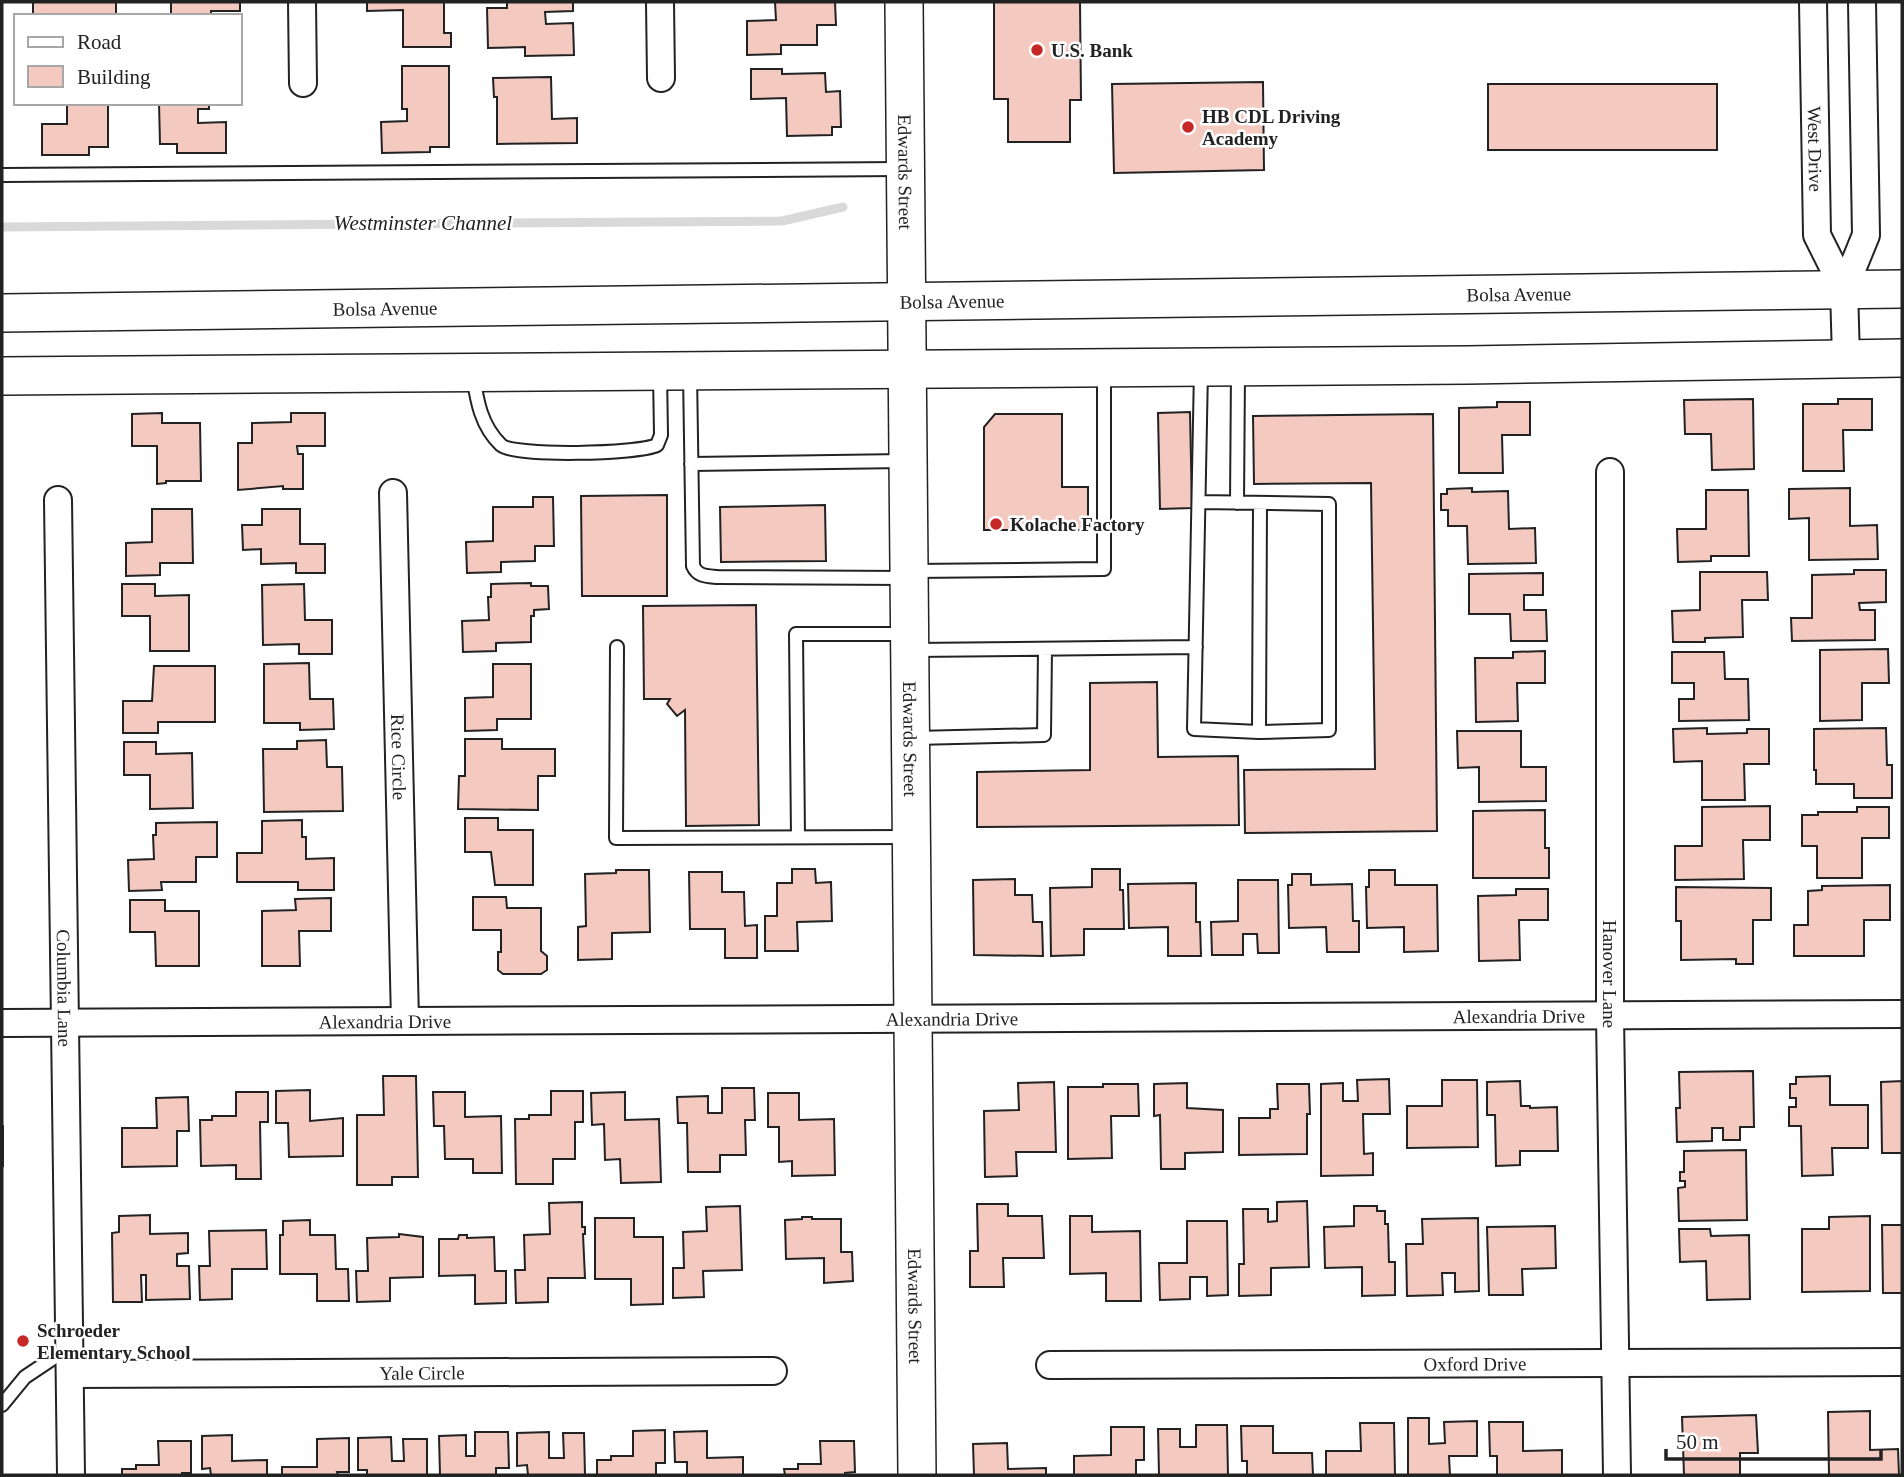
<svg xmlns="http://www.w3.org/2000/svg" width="1904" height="1477" font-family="'Times New Roman',serif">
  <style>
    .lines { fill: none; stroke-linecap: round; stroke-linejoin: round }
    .stream { stroke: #d9d9d9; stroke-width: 9 }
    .building { fill: #f3c9c0; stroke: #222; stroke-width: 2 }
    .lane-casing { stroke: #222; stroke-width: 16 }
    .street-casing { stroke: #222; stroke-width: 30 }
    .secondary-casing { stroke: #222; stroke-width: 40 }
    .lane { stroke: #fff; stroke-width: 12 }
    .street { stroke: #fff; stroke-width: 26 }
    .secondary { stroke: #fff; stroke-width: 37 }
    .poi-dot { fill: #c62828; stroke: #fff; stroke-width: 2.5 }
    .labels { text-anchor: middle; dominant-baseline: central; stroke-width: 5; stroke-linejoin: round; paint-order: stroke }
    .poi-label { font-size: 19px; font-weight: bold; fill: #222; stroke: #fff; text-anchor: start }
    .street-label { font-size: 19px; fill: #222; stroke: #fff }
    .water-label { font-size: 21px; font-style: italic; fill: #222; stroke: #fff }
  </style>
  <rect width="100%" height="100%" fill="#fff"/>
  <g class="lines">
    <path class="stream" d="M2,227L782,221L843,207"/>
  </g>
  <path class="building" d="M33,2H116V16H33Z
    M171,2H240V11H211V16H171Z
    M367,2H444V33H451V47H403V10L367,11Z
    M507,2H573V11L545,12L546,24L573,23L574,55L525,56V47L488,48L487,8H507Z
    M775,2H835L836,25H817V45H781V54L747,55V21L776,20Z
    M994,2H1080L1081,100H1070V142H1008V99H994Z
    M402,66H449V147H430V152L382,153L381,122L407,121V109H402Z
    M751,69H782V74L825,73L826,92L840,91L841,127H832V135L787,136L786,98L751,99Z
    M551,77L552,119L577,118V143L497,144V97H494L493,78Z
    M1263,82L1264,170L1114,173L1112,84Z
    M1488,84H1717V150H1488Z
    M67,103H108V147H89V155H42V124H67Z
    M159,103H209V109H198V123L226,122V153H177V144H160Z
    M1753,399L1754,469L1712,470L1711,434H1685L1684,400Z
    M1838,399H1872V430H1843L1844,471H1803V404H1838Z
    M1497,402H1530V435H1502L1503,473H1459V408L1497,407Z
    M1190,412L1192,508L1160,509L1158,413Z
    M162,413V423H200L201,481H166V483L157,484V446H132V414Z
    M291,413H325V446H297L298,454H303V489H283V486L238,490V443H252V423L291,422Z
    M995,414H1062V487H1088V530H984V427Z
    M1433,414L1437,831L1245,833L1244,770L1375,769L1371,483L1254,484L1253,416Z
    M1472,488V492L1508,491L1509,529L1535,528L1536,563L1468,564L1467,526H1448V510H1441V494H1447V489Z
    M1850,488V526L1877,525L1878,559L1809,560V518L1789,519V489Z
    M1706,490H1748L1749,556H1711V561L1678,562L1677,529H1706Z
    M667,495V596H582L581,496Z
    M533,497H553L554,546H535V561L501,562V572L467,573L466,542L493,541V507H533Z
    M825,505L826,561L721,562L720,507Z
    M152,509H192L193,563H160V575L126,576V543L152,542Z
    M262,509H300V544H325V573H296V563L261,564V549L243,550L242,525H262Z
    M1854,570H1886V602L1859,603L1860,610H1875V640L1792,641L1791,618H1812V575L1854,574Z
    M1700,572H1767L1768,600H1742L1743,637L1705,638V642H1673L1672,611L1700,610Z
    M1543,573V595H1524V610H1546L1547,641H1511L1510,614H1469V574Z
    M531,583V586H548L549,609L534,610V616H531V642L496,643V651L463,652L462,621L489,620L488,597H491V584Z
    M122,584H155V596L189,595V651H150V616H122Z
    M304,584L305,620H332V654H299V644L263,645L262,585Z
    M756,605L759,825L686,826L685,710L677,716L667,704L670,699H644L643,606Z
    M1888,649L1889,683H1862V720L1820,721V650Z
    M1545,651V683H1517L1518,721L1476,722L1475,658H1513V652Z
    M1672,652H1724L1725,679H1748L1749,720L1679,721V699H1694V683H1672Z
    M309,663L310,699H333L334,729L300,730V723H264V664Z
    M493,664H531V719H497V730L465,731V698L493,697Z
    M154,666H215V722H158V733H123V701H152Z
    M1157,682L1158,757L1238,756L1239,825L977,827V772L1090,770V683Z
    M1707,728V734L1747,733V729H1769V764H1744L1745,800H1702V761L1674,762L1673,729Z
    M1886,728L1887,765H1892V798H1854V784H1816V770H1814V729Z
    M1457,731H1521V767H1546V801L1479,802V767L1458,768Z
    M465,739H502V749H555V776H538V810L458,809L459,776H465Z
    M326,740L327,767H342L343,811L264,812L263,749H297V741Z
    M124,742H156V754L192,753L193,808L150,809V775H124Z
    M1770,806V840H1743L1744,879L1675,880V846H1702V807Z
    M1857,807H1889V838H1862V878H1817V846H1802V815H1818V812H1857Z
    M1545,810V848H1549V878H1473V811Z
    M465,818H498V830H533V885H495L491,852H465Z
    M302,820V837H306V859L334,858V890H298V882H237V853H262V821Z
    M217,822V857H196V882H161L162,890L129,891L128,860L154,859L153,835H156V823Z
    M792,869H815L816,883L831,882L832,921L797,922L798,951H765V916H777V883H792Z
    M1092,869H1120V890H1123L1124,929H1084V955L1051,956L1050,888L1092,887Z
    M616,870H649L650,932L612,933V959L578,960V927L586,926L585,874L616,873Z
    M1369,870H1395V885H1437L1438,951L1404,952V927L1367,928L1366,887H1369Z
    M689,872H722V892H744L745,926L757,925V958H725V929H690Z
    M1292,874H1311V885L1352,884L1353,921H1359V952H1327L1326,927L1289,928L1288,885H1292Z
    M1015,879V895H1032L1033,922H1042L1043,956L974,955L973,880Z
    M1238,880H1278L1279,953H1258L1257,934H1243V955H1212L1211,922L1238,921Z
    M1196,883V922H1200L1201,956H1168V927L1129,928L1128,884Z
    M1890,885V920H1864V956H1794V925H1808V891L1822,890V886Z
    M1676,887L1771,888V920H1753V964H1736V959L1681,960V921H1676Z
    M1516,889H1548V920H1519L1520,960L1479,961L1478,896L1516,895Z
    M473,897H506L507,908H541V951L547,956V970L541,974H503L498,970V952H501V930H473Z
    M331,898V931H299L300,966H262V911L296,910L295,899Z
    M130,900H165V911H199V966H156L155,932H130Z
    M1753,1071L1754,1127H1740V1140H1723V1128H1712V1141L1677,1142L1676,1108H1680L1679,1072Z
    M383,1076H416L418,1177H392V1185H357V1115H384Z
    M1830,1076V1105H1868V1148H1832L1833,1175L1802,1176L1801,1126H1789V1107H1796V1098H1790V1084H1796V1077Z
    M1389,1079L1390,1114H1363L1364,1154L1373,1153V1175L1321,1176V1084L1343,1083V1101H1358L1357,1080Z
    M1442,1080H1477L1478,1147L1407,1148V1106H1442Z
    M1520,1081L1521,1106H1530V1108L1557,1107L1558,1151H1520V1165L1496,1166L1495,1115H1487V1082Z
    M1902,1081V1153H1882L1881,1082Z
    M1054,1082L1056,1152H1016L1017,1176L985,1177L984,1111L1019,1110L1018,1083Z
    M1187,1083V1108L1223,1110V1152L1185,1153V1169H1161L1160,1115L1154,1116V1084Z
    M1103,1084H1138L1139,1116H1111L1112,1158L1068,1159V1087H1103Z
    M1277,1084H1309L1310,1114H1307V1154L1239,1155V1118H1270V1109H1278Z
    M722,1088H754L755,1120H745L746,1155H720V1172H688L687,1123H678L677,1097L708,1096V1113H722Z
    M310,1090V1121L343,1118V1156L289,1157L288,1123H276V1091Z
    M551,1091H583V1122H575V1159H553V1184H516L515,1119H529V1115H551Z
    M236,1092H268V1122H260L261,1179H236V1165L201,1166L200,1120H212V1116H236Z
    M433,1092H465V1117L501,1116L502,1173H473V1159H445L444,1126H434Z
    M625,1092V1120L659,1119L661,1182L621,1183L620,1159L605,1160L604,1124L592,1125L591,1093Z
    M768,1093H799V1120L834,1119L835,1175L792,1176V1161L779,1162V1127H768Z
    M188,1097L189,1131H177V1166L122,1167V1128H157L156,1098Z
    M2,1126H3V1166H2Z
    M1746,1150L1747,1220L1679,1221L1678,1188L1685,1187V1181H1680V1172H1684V1151Z
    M1307,1201L1309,1267L1271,1268V1295L1239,1296V1264H1244L1243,1209H1268V1222L1277,1221V1202Z
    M582,1202V1227H585V1234H583L585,1278H548V1302L516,1303L515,1270H525L524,1235L550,1234L549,1203Z
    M977,1204H1008V1216H1042L1044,1258H1003L1004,1287H970V1251H978Z
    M740,1206L742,1270L703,1271L704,1297L673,1298V1268H684L683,1232L707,1231L706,1207Z
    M1354,1206H1377V1211H1385V1224H1388L1389,1262H1395V1295L1362,1296V1267L1325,1268L1324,1227L1354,1226Z
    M150,1215V1234L188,1233V1253L177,1254V1266H189L190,1299L146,1300V1275H141L142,1302H113L112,1233L119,1232V1216Z
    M1070,1216H1092V1232L1140,1231L1141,1301H1106V1273L1070,1274Z
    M1870,1216V1291L1802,1292V1229H1829V1217Z
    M802,1217H812V1219H841V1252H852L853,1281L824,1283V1258L786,1259L785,1220L802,1219Z
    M595,1218H634V1237H663V1304L631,1305V1279H595Z
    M1478,1218L1479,1291L1455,1292V1273H1442L1443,1295L1407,1296L1406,1244H1423L1422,1219Z
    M310,1220V1235H335L336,1269H348L349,1301H317V1274H280V1235H283V1221Z
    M1187,1221H1227L1228,1295L1207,1296V1277H1190V1299L1160,1300L1159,1263H1187Z
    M1882,1225H1902V1293H1883Z
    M1555,1226L1556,1268L1522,1269L1523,1295H1489L1487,1227Z
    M1679,1229H1710L1711,1236L1749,1235L1750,1299L1707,1300L1706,1261L1680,1262Z
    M266,1230L267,1269H232V1299L200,1300L199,1266H210L209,1231Z
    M399,1234L423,1237V1277L390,1278V1301L357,1302L356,1271H368L367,1238L399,1237Z
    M459,1235H467V1238L494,1237L495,1271H506V1303L475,1304V1275L439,1276V1239H458Z
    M1870,1411V1450L1898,1449L1899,1475H1829L1828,1412Z
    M1756,1415L1758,1453H1740V1475H1684L1682,1417Z
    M1408,1418H1429V1444L1445,1443L1444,1422L1477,1421V1456H1449L1450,1475H1408Z
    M1489,1422H1523V1451L1562,1450V1475H1497V1456H1490Z
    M1360,1423H1394L1395,1475H1326V1451H1361Z
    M1196,1425H1227L1228,1475H1159L1158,1429H1180V1447H1196Z
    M1241,1426H1273V1453H1312L1313,1475H1247V1461H1242Z
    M1111,1427H1144V1460H1136V1475H1074V1456L1111,1455Z
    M665,1430V1463H656V1475H597V1460H611V1456H633V1431Z
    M707,1431V1458L743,1457V1475H687V1462H675L674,1432Z
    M475,1432H508L509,1468H496V1475H440L439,1436L466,1435V1456H475Z
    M549,1432V1458H564L563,1433H584L585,1475H528L527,1465L517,1466V1433Z
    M232,1435V1461L267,1460V1475H211L210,1468L202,1469V1436Z
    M391,1437L392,1461H404L403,1439H427V1475H367V1470H358V1438Z
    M349,1438V1472H337L338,1475H282V1467H317V1439Z
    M158,1441H191V1473H182V1475H122V1469H136V1465H159Z
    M820,1441H854L855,1472L845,1473V1475H785L784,1469H798V1464H821Z
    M1007,1443L1008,1469L1046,1468V1475H974L973,1444Z"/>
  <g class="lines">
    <defs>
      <path id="lane" d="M2,175L901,169
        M690,374L693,566C698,577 707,576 718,577L908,578
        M473,376C477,401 481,426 501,445C514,457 639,454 657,445L661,435L660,373
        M691,464L904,461
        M1199,502L1329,504V730L1259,732L1194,729L1201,370
        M1237,503L1238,371
        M913,571L1104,569V372
        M617,647L616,838L907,837
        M913,650L1196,647
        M1259,732L1260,504
        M915,738L1044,735L1045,649
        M798,837L796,634H908
        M2,1405L25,1377L70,1347"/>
      <g id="street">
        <path d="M302,2L303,83"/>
        <path d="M660,2L661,78"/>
        <path id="s1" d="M1813,2L1817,235L1844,289"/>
        <path d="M1846,358L1844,289L1866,235L1862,2"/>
        <path id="s2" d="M1610,472V1016L1617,1475"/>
        <path id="s3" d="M393,493L405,1021"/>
        <path id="s4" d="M58,500L71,1475"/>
        <path id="s5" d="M2,1023L1902,1014"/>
        <path id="s6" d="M1050,1365L1902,1362"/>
        <path id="s7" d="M70,1374L773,1371"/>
      </g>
      <g id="secondary">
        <path id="s8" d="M904,2L917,1475"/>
        <path id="s9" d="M2,313L1902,289"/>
        <path d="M2,376L1468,365L1902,358"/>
      </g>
    </defs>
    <use href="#lane" class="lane-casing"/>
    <use href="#street" class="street-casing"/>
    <use href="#secondary" class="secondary-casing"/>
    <use href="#lane" class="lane"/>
    <use href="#street" class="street"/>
    <use href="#secondary" class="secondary"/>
  </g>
  <g class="poi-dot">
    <circle cx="1037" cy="50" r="7"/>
    <circle cx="1188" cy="127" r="7"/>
    <circle cx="996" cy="524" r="7"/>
    <circle cx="23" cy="1341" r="7"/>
  </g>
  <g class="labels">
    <g class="poi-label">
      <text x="1051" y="50">U.S. Bank</text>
      <text x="1202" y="116">HB CDL Driving<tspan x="1202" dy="22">Academy</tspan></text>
      <text x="1010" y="524">Kolache Factory</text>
      <text x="37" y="1330">Schroeder<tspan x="37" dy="22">Elementary School</tspan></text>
    </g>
    <g class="street-label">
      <text stroke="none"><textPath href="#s1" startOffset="147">West Drive</textPath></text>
      <text stroke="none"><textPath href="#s8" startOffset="170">Edwards Street</textPath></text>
      <text stroke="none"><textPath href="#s9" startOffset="1517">Bolsa Avenue</textPath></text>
      <text stroke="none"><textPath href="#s9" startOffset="950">Bolsa Avenue</textPath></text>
      <text stroke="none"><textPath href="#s9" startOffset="383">Bolsa Avenue</textPath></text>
      <text stroke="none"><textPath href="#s8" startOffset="737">Edwards Street</textPath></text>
      <text stroke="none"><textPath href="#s3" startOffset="264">Rice Circle</textPath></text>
      <text stroke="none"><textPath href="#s2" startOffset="502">Hanover Lane</textPath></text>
      <text stroke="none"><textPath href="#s4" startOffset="488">Columbia Lane</textPath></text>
      <text stroke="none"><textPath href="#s5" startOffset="1517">Alexandria Drive</textPath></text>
      <text stroke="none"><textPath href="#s5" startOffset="950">Alexandria Drive</textPath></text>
      <text stroke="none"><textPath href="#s5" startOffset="383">Alexandria Drive</textPath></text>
      <text stroke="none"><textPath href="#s8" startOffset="1304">Edwards Street</textPath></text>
      <text stroke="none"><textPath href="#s6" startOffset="425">Oxford Drive</textPath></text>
      <text stroke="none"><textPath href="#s7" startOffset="352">Yale Circle</textPath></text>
    </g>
    <g class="water-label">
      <text x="423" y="223">Westminster Channel</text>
    </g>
  </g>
  <rect width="1904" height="1477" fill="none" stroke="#222222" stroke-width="7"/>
  <rect x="14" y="14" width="228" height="91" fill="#ffffff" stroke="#a7a7a7" stroke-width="2"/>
  <rect x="28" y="37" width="35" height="10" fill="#ffffff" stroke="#a7a7a7" stroke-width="2"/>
  <text x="77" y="49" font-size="21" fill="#222222">Road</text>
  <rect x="28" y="66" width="35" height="21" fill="#f3c9c0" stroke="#a7a7a7" stroke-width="2"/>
  <text x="77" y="84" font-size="21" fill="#222222">Building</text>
  <path d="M1666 1449v10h215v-10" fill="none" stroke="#222222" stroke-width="3.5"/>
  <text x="1676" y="1449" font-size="21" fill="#222222" stroke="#ffffff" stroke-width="5" paint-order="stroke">50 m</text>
</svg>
